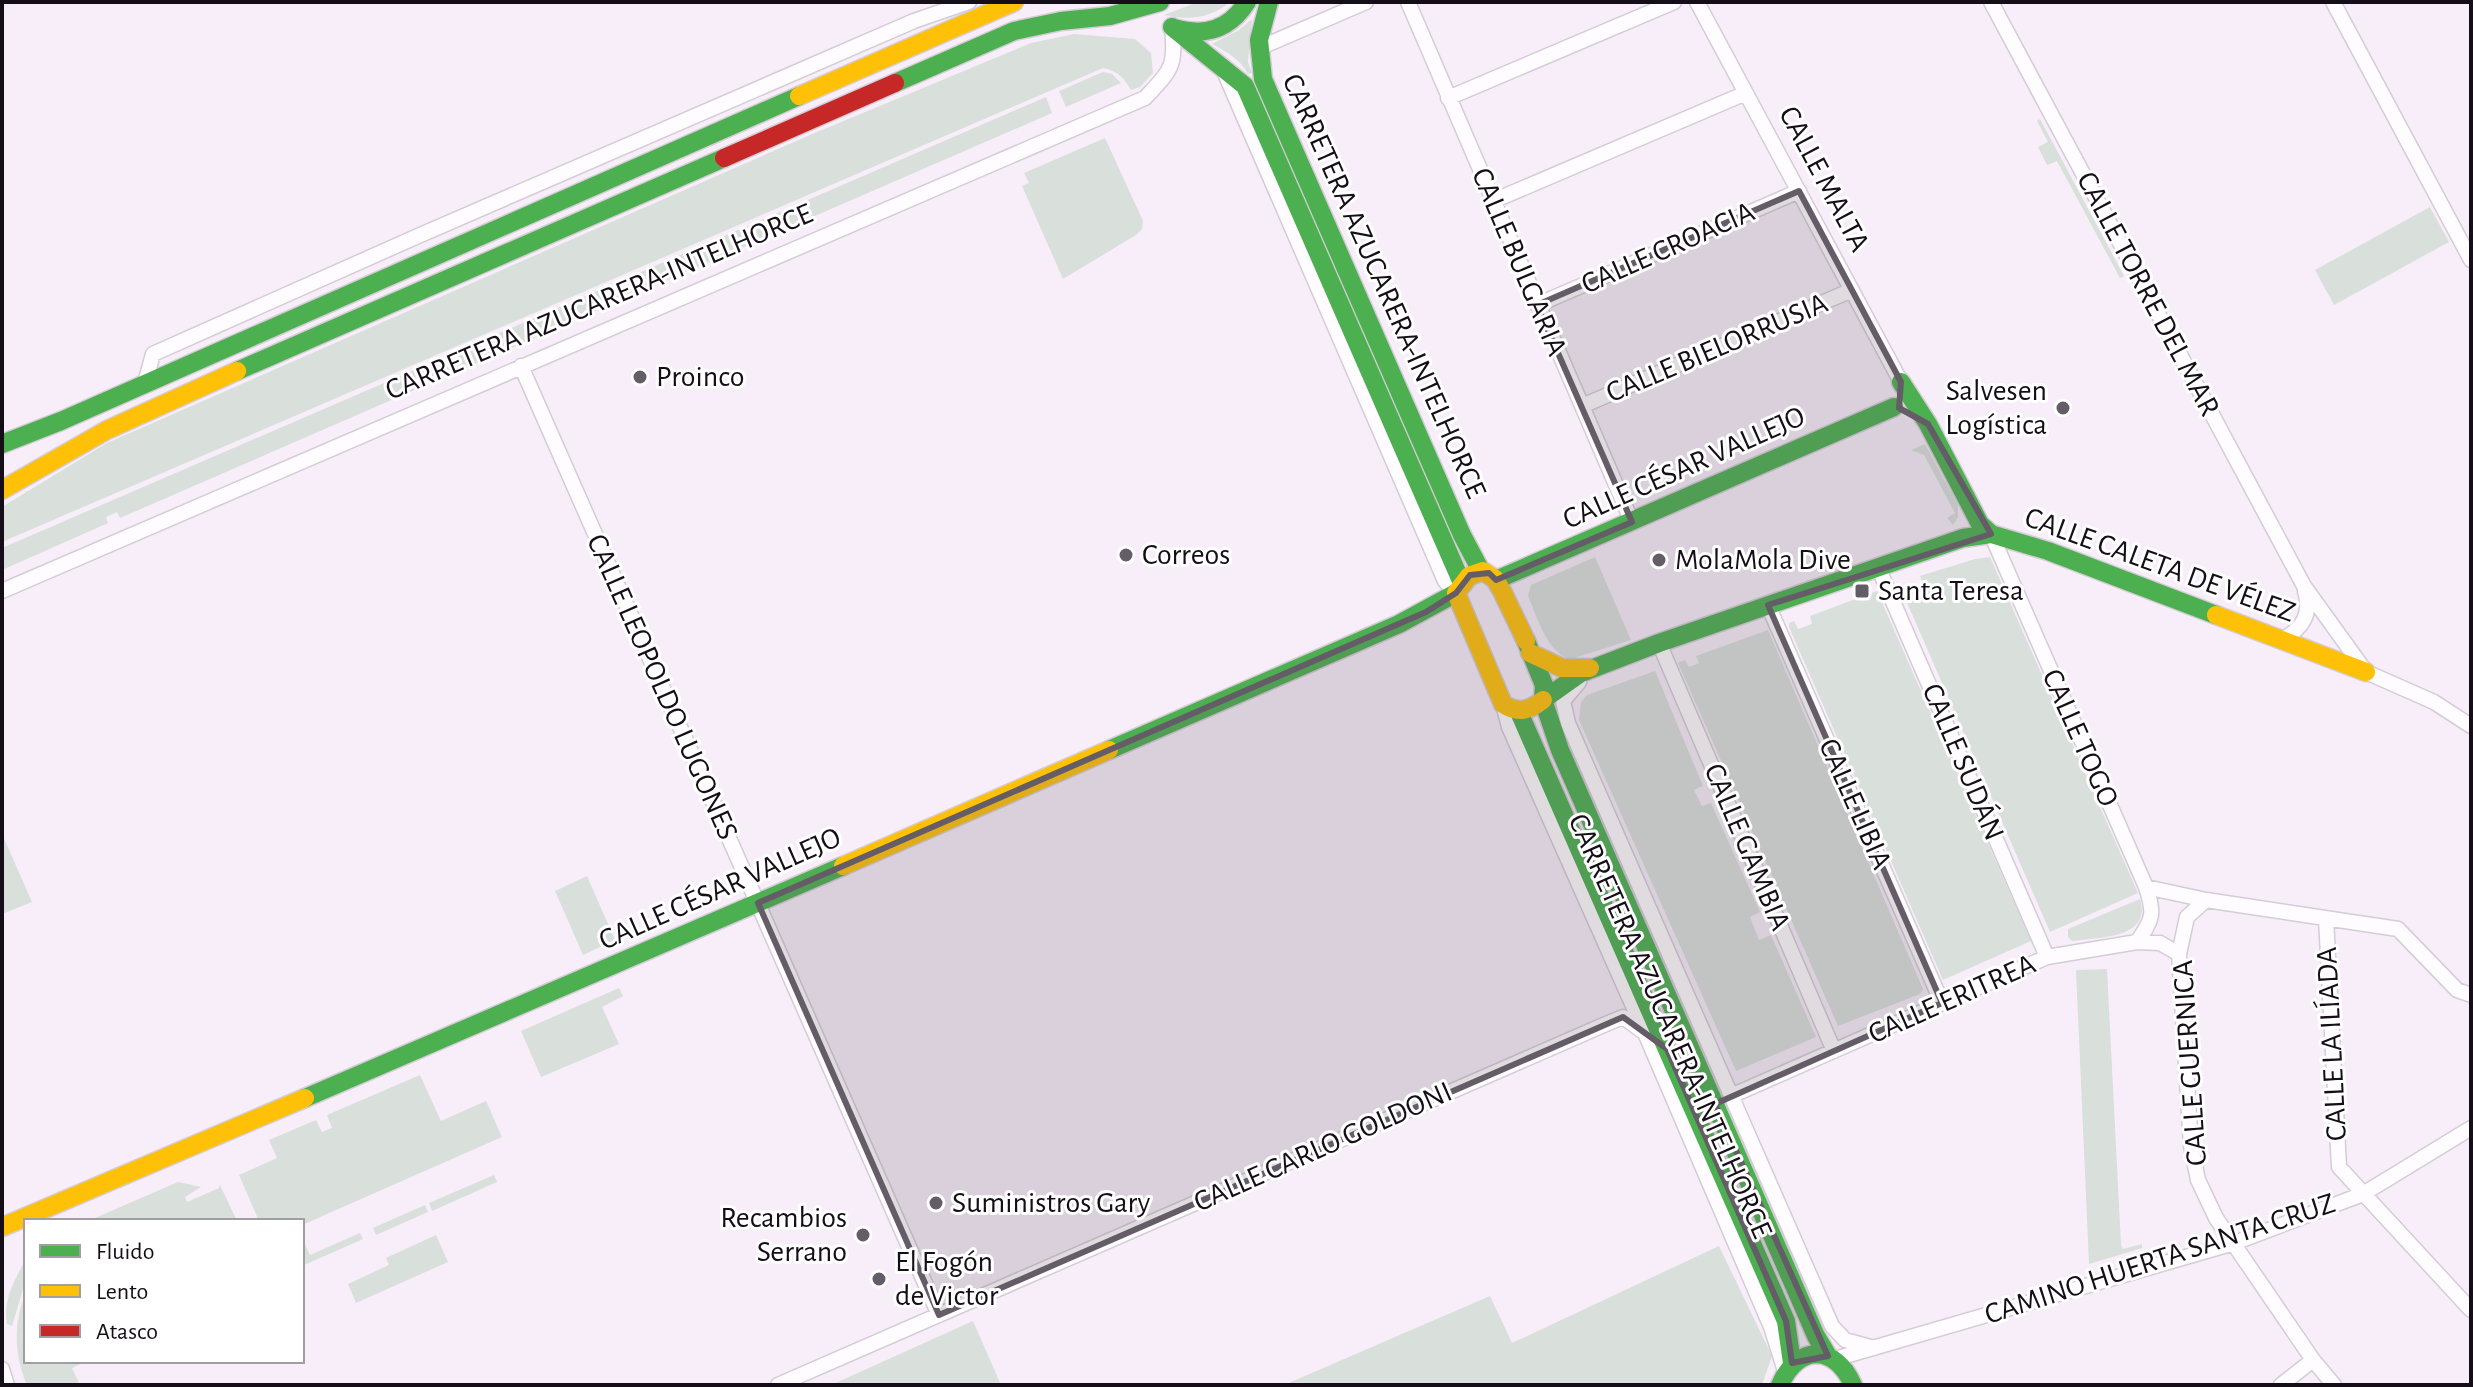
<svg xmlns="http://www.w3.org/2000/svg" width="2473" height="1387" font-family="'Alegreya Sans',sans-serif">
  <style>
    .green { fill: #d9dfda }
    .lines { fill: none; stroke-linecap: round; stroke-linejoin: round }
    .street-casing { stroke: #d4ccd6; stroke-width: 17 }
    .fast-casing { stroke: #d4ccd6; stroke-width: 21 }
    .slow-casing { stroke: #d4ccd6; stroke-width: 21 }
    .jam-casing { stroke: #d4ccd6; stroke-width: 21 }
    .street { stroke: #fefcfe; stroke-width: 14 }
    .fast { stroke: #4caf50; stroke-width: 18 }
    .slow { stroke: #ffc107; stroke-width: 18 }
    .jam { stroke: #c62828; stroke-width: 18 }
    .marked { fill: #645c66; fill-opacity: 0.2; stroke: #645c66; stroke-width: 6; stroke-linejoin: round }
    .poi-dot { fill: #645c66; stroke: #fff; stroke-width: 3 }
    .labels { text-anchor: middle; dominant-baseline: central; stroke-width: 6; stroke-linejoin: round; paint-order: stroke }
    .street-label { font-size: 30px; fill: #150d17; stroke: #fff }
    .poi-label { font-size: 30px; fill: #150d17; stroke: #fff; text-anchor: start }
  </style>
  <rect width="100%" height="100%" fill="#f7eef9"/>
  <path class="green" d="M1198,2H1230C1209,19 1190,20 1164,15Z
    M1252,19L1248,62L1252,73L1248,74C1240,59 1227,52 1212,44L1239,30Z
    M1074,34L1135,39L1151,53L1153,73L1140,87L1131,90C1124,78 1118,71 1103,68L2,542V507L107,443L810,135L1031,43Z
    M1103,72L1112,74L1121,83L1066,107L1059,91Z
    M1046,97L1052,113L120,518L117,512L106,517L108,523L2,570V548Z
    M2040,119L2124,276L2120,278L2057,161L2047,165L2038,147L2048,142L2037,121Z
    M1105,138L1143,221L1142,229L1136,235L1063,279L1022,186L1029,183L1024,173Z
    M2430,207L2449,242L2334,305L2315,270Z
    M1925,444L1958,505V517L1953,525L1947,518L1955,513L1924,455L1911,450Z
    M1595,557L1631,640L1571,659C1547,654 1537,616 1528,596L1531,585Z
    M1990,557L2138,893L2050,932L1902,591L1923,584L1920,576L1975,559Z
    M1877,591L2031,941L1943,980L1789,627V623L1794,621L1798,629L1812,624L1810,616Z
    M1768,630L1923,989L1920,994L1838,1026L1678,663L1685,660L1689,667L1699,663L1696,656Z
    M1655,671L1703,786L1694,790L1702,806L1711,803L1760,912L1750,917L1759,940L1771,935L1816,1037L1736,1071L1579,720L1581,702L1587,695Z
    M2,834L32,902L2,914Z
    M587,876L615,940L583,955L555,891Z
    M2140,899C2152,939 2099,937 2072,941L2068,937V929Z
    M2107,969L2121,1245L2123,1249L2142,1244V1248L2089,1264L2076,970Z
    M619,988L623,996L602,1007L619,1044L541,1077L521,1031Z
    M420,1075L441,1121L486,1101L502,1137L302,1225V1221H259L239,1175L277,1158L269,1140L316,1120L322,1132L332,1128L327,1115Z
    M494,1175L497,1182L432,1211L429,1203Z
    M178,1182L201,1187L185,1197L187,1202L219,1188L220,1185L237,1221H88Z
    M425,1205L428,1212L376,1235L373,1228Z
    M360,1233L363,1239L302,1266V1238L310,1255Z
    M436,1235L448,1262L356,1303L348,1284L389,1265L386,1258Z
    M1719,1246L1772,1356L1762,1385H1284L1490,1296L1512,1343Z
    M26,1259V1279L12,1326L7,1324C3,1300 14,1281 26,1259Z
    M26,1293V1361H87L72,1368L80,1385H27C14,1355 13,1323 26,1293Z
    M973,1321L1001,1385H831Z"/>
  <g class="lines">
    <defs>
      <path id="street" d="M1408,2L1632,522
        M1697,2L1901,382
        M1991,2L2304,586L2366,672L2434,702L2471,726
        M2333,2L2471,260
        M1259,48L1366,2
        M1223,69L1445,581L1456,593
        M1448,98L1674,2
        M1493,201L1746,93
        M1537,305L1799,191
        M521,366L939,1315
        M145,383L153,354L418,236L914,21L969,2
        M1582,406L1852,290
        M1991,534L2146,887C2155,914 2153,919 2137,942
        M1878,567L2047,957
        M2,591L1145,98C1172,69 1176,67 1172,27
        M1768,605L1942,1003
        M2282,640C2303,628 2312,614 2305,591
        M1659,643L1834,1051
        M1579,682L1563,701L1568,723L1832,1326L1845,1340L1874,1348
        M1503,704L1509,727L1645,1033L1771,1327L1785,1371
        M2146,887L2206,900
        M2326,918L2339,1167L2471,1310
        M1731,1096L2047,957L2137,942L2160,943L2179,954
        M1835,1359L2234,1243L2363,1194L2471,1128
        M2,1369L7,1385
        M778,1385L1606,1024L1623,1017L1645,1033
        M2281,1385L2313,1360
        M2334,1385L2313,1360L2216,1218L2198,1180L2191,1146L2179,954L2187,917L2206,900L2398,929L2457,990L2471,995"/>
      <path id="fast" d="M1269,2L1259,40L1263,79L1462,535L1481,571
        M1172,27L1245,86L1461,581
        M1174,28C1205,37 1229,30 1247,2
        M895,83L1014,31L1061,21L1110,16L1160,2
        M237,371L724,158
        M1901,382L1928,424L1980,524L1991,534
        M2,444L61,421L799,96
        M1496,580L1894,407
        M1526,641L1544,685L1543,700L1560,750L1816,1336L1828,1356
        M1543,700L1581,673L1659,643L1963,538L1991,534L2048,551L2216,615
        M1519,712L1786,1321L1792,1363
        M1109,750L1399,624L1456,593
        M305,1098L843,866
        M1780,1385C1798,1344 1835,1344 1853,1385"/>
      <path id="slow" d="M799,96L1014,2
        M2,490L107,430L237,371
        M2216,615L2366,672
        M1526,641L1502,591L1495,579L1483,571L1469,576L1456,593L1503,704C1518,714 1529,711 1543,700
        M1530,653L1562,668H1590
        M843,866L1109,750
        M2,1227L305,1098"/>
      <path id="jam" d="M724,158L895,83"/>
    </defs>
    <use href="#street" class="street-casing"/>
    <use href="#fast" class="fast-casing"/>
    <use href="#slow" class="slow-casing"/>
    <use href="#jam" class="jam-casing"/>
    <use href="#street" class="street"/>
    <use href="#fast" class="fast"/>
    <use href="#slow" class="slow"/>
    <use href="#jam" class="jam"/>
  </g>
  <path class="marked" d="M1799,191L1901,382L1899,408L1928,424L1991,534L1768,605L1942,1003L1715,1104L1828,1356L1792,1363L1786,1321L1667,1049L1623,1017L939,1315L758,903L1426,612L1456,593L1470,575L1489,573L1496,580L1632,522L1537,305Z"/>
  <g class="poi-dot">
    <circle cx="640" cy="377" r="8"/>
    <circle cx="2063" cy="408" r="8"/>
    <circle cx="1126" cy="555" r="8"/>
    <circle cx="1659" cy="560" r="8"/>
    <rect x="1854" y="583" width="16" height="16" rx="4"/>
    <circle cx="936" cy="1203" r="8"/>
    <circle cx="863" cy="1235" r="8"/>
    <circle cx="879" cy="1279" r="8"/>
  </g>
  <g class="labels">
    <g class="street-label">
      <text transform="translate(1824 179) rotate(62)">CALLE MALTA</text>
      <text transform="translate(1668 248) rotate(-24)">CALLE CROACIA</text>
      <text transform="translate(1519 262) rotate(67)">CALLE BULGARIA</text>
      <text transform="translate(1384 286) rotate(66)">CARRETERA AZUCARERA-INTELHORCE</text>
      <text transform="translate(2148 294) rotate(62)">CALLE TORRE DEL MAR</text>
      <text transform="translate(599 302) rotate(-23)">CARRETERA AZUCARERA-INTELHORCE</text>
      <text transform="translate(1717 348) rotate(-23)">CALLE BIELORRUSIA</text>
      <text transform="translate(1684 468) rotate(-24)">CALLE CÉSAR VALLEJO</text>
      <text transform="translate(2160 565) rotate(20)">CALLE CALETA DE VÉLEZ</text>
      <text transform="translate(662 687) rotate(66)">CALLE LEOPOLDO LUGONES</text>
      <text transform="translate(2080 738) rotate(66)">CALLE TOGO</text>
      <text transform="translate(1963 762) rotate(67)">CALLE SUDÁN</text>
      <text transform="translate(1855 804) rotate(66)">CALLE LIBIA</text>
      <text transform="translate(1747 847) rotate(67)">CALLE GAMBIA</text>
      <text transform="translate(720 889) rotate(-24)">CALLE CÉSAR VALLEJO</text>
      <text transform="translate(1952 999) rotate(-24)">CALLE ERITREA</text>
      <text transform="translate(1670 1026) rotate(66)">CARRETERA AZUCARERA-INTELHORCE</text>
      <text transform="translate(2332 1044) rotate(-93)">CALLE LA ILÍADA</text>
      <text transform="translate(2190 1063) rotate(-94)">CALLE GUERNICA</text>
      <text transform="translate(1323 1147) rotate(-24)">CALLE CARLO GOLDONI</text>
      <text transform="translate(2160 1259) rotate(-18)">CAMINO HUERTA SANTA CRUZ</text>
    </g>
    <g class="poi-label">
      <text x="656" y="377">Proinco</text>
      <text x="2047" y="391" text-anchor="end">Salvesen<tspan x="2047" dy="34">Logística</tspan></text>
      <text x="1142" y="555">Correos</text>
      <text x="1675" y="560">MolaMola Dive</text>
      <text x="1878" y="591">Santa Teresa</text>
      <text x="952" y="1203">Suministros Gary</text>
      <text x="847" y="1218" text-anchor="end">Recambios<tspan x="847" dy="34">Serrano</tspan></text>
      <text x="895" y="1262">El Fogón<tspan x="895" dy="34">de Victor</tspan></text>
    </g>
  </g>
  <rect width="2473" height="1387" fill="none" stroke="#150d17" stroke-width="8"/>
  <rect x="24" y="1219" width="280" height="144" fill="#ffffff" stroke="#a19ea2" stroke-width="2"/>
  <rect x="40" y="1245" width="40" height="12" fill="#4caf50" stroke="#a19ea2" stroke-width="2"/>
  <text x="96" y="1259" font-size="24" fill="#150d17">Fluido</text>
  <rect x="40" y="1285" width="40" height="12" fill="#ffc107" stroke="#a19ea2" stroke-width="2"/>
  <text x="96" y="1299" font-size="24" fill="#150d17">Lento</text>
  <rect x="40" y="1325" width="40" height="12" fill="#c62828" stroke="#a19ea2" stroke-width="2"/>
  <text x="96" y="1339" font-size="24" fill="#150d17">Atasco</text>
</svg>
